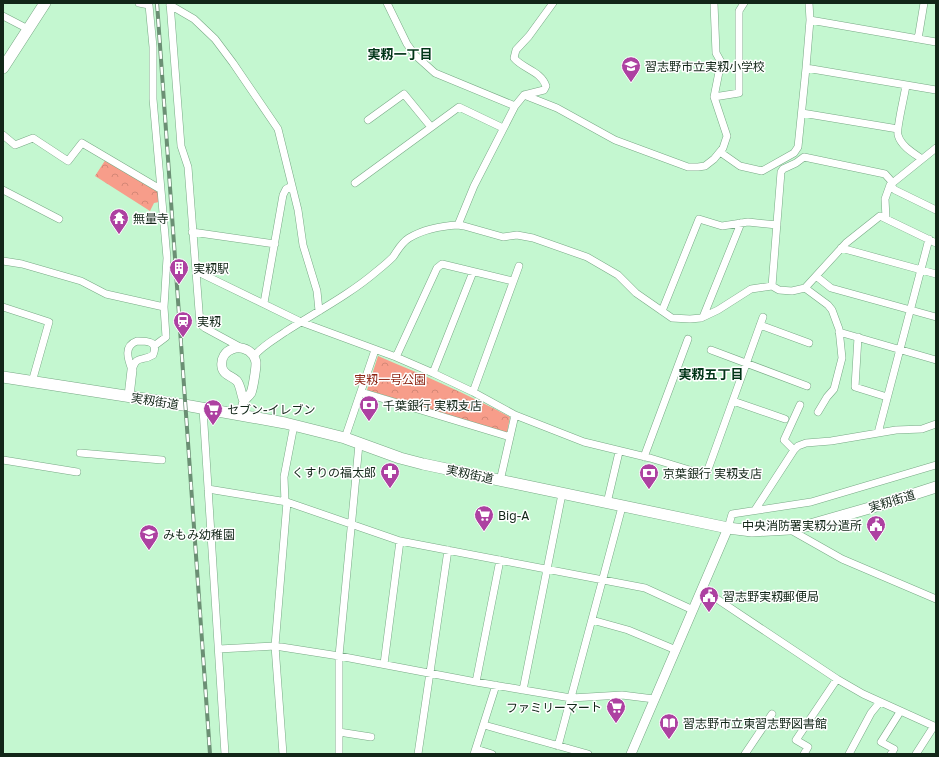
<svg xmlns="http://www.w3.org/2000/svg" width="939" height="757" font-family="'Golos Text','Noto Sans JP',sans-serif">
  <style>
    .park { fill: url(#park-crowns) }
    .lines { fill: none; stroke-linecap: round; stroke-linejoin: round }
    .minor-casing { stroke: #78a985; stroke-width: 8 }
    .tertiary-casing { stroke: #78a985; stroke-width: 10 }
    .primary-casing { stroke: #78a985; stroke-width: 12 }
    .minor { stroke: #fff; stroke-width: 7 }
    .tertiary { stroke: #fff; stroke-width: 9 }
    .primary { stroke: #fff; stroke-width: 11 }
    .rail-casing { stroke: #6b8f74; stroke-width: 4 }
    .rail { stroke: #fff; stroke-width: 2.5; stroke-dasharray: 8; stroke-linecap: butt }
    .labels { text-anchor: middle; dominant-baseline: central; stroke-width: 3; stroke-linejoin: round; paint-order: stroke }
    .poi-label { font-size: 12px; fill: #122618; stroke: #fff; text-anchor: start }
    .park-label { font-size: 12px; fill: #8d2614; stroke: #fff }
    .street-label { font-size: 12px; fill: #122618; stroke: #fff }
    .neighbourhood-label { font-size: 13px; font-weight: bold; fill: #013417; stroke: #fff }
  </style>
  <defs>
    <pattern id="park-crowns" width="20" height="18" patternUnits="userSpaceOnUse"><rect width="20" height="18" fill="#f79d8a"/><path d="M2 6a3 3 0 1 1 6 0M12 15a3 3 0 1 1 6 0" fill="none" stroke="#d38776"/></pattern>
  </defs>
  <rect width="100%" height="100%" fill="#c4f7d0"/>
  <path class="park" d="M106,159L158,190L159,202L154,203L150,211L95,176Z
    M378,356C423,375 467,394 510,417L507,433L367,390Z"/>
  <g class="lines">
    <defs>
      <path id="minor" d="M139,3L149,5L153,47V99L167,258L164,307L166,337L154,346
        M170,3L181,146L188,167L200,324L205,328L240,347
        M387,3L407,44L415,55L435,73L515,106
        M170,5L194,19L215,39L233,63L278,129L298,210L303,245L317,291L319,311
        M3,16L28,29
        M810,20L936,42
        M918,39L924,3
        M806,68L936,90
        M906,85C905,94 896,129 898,135C901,146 913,153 922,159
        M524,95L557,108L615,140L688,167H698L705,166L714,159L723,148L727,136L714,97L721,62L716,53L714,3
        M714,97L739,93V11L744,3
        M802,113L898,129
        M368,120L404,94L431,127
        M3,135L15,145L33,138L68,161L82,143L160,189
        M720,152L740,166L762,171L794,153L798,147L806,68L810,20L809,3
        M355,183L459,107L503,128
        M890,185L895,190L936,210
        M3,190L59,219
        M886,218L885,199L890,185L936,148
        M458,225L464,226L503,237L517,235L533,238L587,257L618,275L636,293L672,318L690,319L701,318L718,310L751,289L772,286L781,172L783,169L796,163L804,157L885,174L893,183
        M192,232L275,244
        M841,248L936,274
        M3,261L22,264L81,281L106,294L164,307
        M196,271L301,322L396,357L433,373L473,392L515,415L500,481
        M816,276L831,288L936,317
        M772,286L779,290L792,291L805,288L828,305L832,310L839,329L842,358L834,389L827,397L818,412
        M805,288L846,243L880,216L936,243
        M264,303L283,195L286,189L292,186
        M3,307L49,322L32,382
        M662,311L699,219L722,226L748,222L777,225
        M703,317L741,223
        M760,325L809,343
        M839,332L936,360
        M858,337L855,387L887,397
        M137,341C147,341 159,341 153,355C142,362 137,354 132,370C128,359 123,346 137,341Z
        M711,350L807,386
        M254,356C262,346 275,339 285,332C316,312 349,295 377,271C382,267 388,262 393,257C398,250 401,243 409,238C424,229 440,226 458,225L474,186L515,106L524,95L544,90L546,86C541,71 523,69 514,58L516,50L529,36L553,3
        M396,357L437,268L442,264L513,281
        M433,373L473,272
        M361,392L510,437
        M473,392L519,266
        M733,401L785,419
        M203,409L225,754
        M515,415L584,442L650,458L706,475L763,317
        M878,433L929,239
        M345,438L375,350
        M794,450L784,440L800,405
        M80,453L162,460
        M644,457L688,339
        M3,460L77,472
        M208,489L287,502L400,541L645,588L693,610
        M285,502L284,477L294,425
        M607,503L619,452
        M755,510L794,450L798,446L806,443L831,441L896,430L922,429L936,424
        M728,528L732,514L811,502L936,465
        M789,529L842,559L936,599
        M702,589L837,679L863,694L936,727
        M592,620L628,630L676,650
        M219,649L275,646L339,656L476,682L571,698L622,695L654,699
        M384,664L400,541
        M476,682L500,560
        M523,690L562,494
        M484,725L588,754
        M339,732L371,737
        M558,746L622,507
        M476,749L492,754
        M283,754L275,646L287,502
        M339,754V656L359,444
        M418,754L448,550
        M474,754L496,685
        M745,754L772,714
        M804,754L808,747L796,740L837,679
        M849,754L871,713L880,702
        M891,754L894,749L881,742L900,712
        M916,754L934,726"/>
      <path id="tertiary" d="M129,396L132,370
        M241,415C242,411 242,404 245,400C246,398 249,396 251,393C253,388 256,369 256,363C256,360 254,357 253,355C242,341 219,349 222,367C223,375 232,376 237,381C241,386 241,395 244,401
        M631,754L728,528"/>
      <path id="primary" d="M3,68L45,3
        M3,377L190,406L285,423L345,438L400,458L423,464L728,528L752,531L789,529L810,525L880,505L936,487"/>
    </defs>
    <use href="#minor" class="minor-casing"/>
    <use href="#tertiary" class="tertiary-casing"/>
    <use href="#primary" class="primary-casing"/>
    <use href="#minor" class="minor"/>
    <use href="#tertiary" class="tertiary"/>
    <use href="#primary" class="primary"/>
    <defs>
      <path id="rail" d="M157,3L210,754"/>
    </defs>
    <use href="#rail" class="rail-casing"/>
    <use href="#rail" class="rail"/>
  </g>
  <defs>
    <symbol id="school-pin" viewBox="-11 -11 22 30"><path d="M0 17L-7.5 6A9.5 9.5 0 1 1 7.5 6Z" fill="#ad41a1" stroke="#fff"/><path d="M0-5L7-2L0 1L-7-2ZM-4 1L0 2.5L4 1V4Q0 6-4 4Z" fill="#fff"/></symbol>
    <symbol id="temple-pin" viewBox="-11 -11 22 30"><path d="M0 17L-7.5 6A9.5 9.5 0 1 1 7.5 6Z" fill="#ad41a1" stroke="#fff"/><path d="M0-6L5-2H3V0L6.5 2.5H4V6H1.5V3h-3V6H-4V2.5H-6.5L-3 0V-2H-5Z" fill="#fff"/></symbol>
    <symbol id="building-pin" viewBox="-11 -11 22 30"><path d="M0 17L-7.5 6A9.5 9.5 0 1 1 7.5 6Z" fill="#ad41a1" stroke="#fff"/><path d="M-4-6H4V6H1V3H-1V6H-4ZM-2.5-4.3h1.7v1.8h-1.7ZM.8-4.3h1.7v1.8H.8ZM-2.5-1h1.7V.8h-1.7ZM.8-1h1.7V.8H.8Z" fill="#fff"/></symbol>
    <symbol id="station-pin" viewBox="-11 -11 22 30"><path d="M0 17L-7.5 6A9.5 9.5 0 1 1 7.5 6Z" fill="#ad41a1" stroke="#fff"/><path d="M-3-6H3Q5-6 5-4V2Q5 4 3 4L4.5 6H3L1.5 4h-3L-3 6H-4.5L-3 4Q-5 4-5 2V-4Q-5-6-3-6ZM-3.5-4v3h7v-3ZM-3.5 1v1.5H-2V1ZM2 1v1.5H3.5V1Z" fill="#fff"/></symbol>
    <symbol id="bank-pin" viewBox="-11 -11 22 30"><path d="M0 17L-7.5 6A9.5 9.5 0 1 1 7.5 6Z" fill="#ad41a1" stroke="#fff"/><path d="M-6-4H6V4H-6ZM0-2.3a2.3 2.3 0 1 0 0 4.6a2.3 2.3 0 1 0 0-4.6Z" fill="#fff"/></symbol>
    <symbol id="supermarket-pin" viewBox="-11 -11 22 30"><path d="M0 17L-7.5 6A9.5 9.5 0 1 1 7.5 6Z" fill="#ad41a1" stroke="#fff"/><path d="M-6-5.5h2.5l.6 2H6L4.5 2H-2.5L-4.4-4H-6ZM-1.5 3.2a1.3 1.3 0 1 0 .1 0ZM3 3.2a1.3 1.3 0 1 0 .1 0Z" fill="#fff"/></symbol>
    <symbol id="pharmacy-pin" viewBox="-11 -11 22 30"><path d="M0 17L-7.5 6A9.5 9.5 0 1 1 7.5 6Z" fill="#ad41a1" stroke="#fff"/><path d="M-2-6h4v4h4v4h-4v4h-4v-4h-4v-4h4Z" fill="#fff"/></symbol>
    <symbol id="civic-pin" viewBox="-11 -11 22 30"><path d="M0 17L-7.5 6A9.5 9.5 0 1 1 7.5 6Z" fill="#ad41a1" stroke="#fff"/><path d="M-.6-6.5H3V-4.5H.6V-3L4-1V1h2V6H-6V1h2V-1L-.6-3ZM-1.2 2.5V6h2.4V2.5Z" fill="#fff"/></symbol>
    <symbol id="library-pin" viewBox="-11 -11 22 30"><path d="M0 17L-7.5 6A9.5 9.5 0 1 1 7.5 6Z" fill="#ad41a1" stroke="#fff"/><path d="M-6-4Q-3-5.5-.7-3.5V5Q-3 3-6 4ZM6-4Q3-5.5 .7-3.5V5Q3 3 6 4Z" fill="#fff"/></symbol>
  </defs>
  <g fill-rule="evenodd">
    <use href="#school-pin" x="620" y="55" width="22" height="30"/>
    <use href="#temple-pin" x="108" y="207" width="22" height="30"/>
    <use href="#building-pin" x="168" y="257" width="22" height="30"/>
    <use href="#station-pin" x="172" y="310" width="22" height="30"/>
    <use href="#bank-pin" x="358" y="394" width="22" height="30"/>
    <use href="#supermarket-pin" x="202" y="398" width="22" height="30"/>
    <use href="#pharmacy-pin" x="379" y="461" width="22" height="30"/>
    <use href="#bank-pin" x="638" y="462" width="22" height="30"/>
    <use href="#supermarket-pin" x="473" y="504" width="22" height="30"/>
    <use href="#civic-pin" x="865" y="514" width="22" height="30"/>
    <use href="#school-pin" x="138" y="523" width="22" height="30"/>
    <use href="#civic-pin" x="698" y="585" width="22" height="30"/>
    <use href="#supermarket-pin" x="605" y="696" width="22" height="30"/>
    <use href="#library-pin" x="658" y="712" width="22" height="30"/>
  </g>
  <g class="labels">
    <g class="poi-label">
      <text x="645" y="66">習志野市立実籾小学校</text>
      <text x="133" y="218">無量寺</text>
      <text x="193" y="268">実籾駅</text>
      <text x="197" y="321">実籾</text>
      <text x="383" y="405">千葉銀行 実籾支店</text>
      <text x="227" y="409">セブン-イレブン</text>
      <text x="376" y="472" text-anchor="end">くすりの福太郎</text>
      <text x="663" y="473">京葉銀行 実籾支店</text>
      <text x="498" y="515">Big-A</text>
      <text x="862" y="525" text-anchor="end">中央消防署実籾分遣所</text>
      <text x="163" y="534">みもみ幼稚園</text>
      <text x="723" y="596">習志野実籾郵便局</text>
      <text x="602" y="707" text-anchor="end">ファミリーマート</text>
      <text x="683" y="723">習志野市立東習志野図書館</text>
    </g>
    <g class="park-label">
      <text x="390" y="379">実籾一号公園</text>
    </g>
    <g class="street-label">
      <text transform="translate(155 401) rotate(9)">実籾街道</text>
      <text transform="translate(470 474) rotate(12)">実籾街道</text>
      <text transform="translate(892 501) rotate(-17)">実籾街道</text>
    </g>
    <g class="neighbourhood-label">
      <text x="400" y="54">実籾一丁目</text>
      <text x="711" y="374">実籾五丁目</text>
    </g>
  </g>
  <rect width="939" height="757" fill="none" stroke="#122618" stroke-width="8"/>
</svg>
